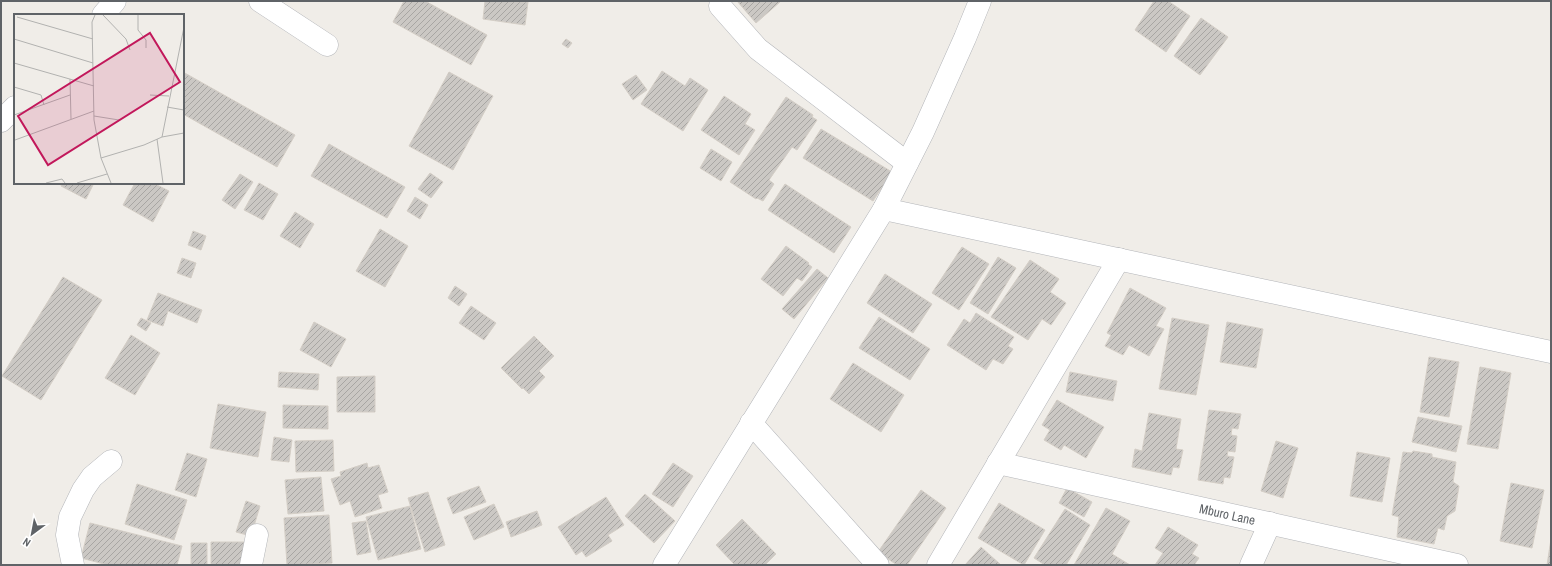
<svg xmlns="http://www.w3.org/2000/svg" width="1552" height="566" font-family="'Archivo Narrow',sans-serif">
  <style>
    .building { fill: url(#building-hatch); stroke: #d4cec6 }
    .lines { fill: none; stroke-linecap: round; stroke-linejoin: round }
    .minor-casing { stroke: #b3b5b9; stroke-width: 23 }
    .minor { stroke: #fff; stroke-width: 22 }
    .labels { text-anchor: middle; dominant-baseline: central; stroke-width: 4; stroke-linejoin: round; paint-order: stroke }
    .street-label { font-size: 13px; fill: #5f6367; stroke: #fff }
    .inset-road { fill: none; stroke: #b2b2b0; stroke-width: 1 }
    .view { fill: #c2185b; fill-opacity: 0.15; stroke: #c2185b; stroke-width: 2 }
    .inset-edge { fill: none; stroke: #5f6367; stroke-width: 2 }
  </style>
  <defs>
    <pattern id="building-hatch" width="6" height="6" patternUnits="userSpaceOnUse"><rect width="6" height="6" fill="#cbc8c4"/><path d="M-1 1l2-2M0 6l6-6M5 7l2-2" fill="none" stroke="#a8a6a3"/></pattern>
  </defs>
  <rect width="100%" height="100%" fill="#f0ede8"/>
  <path class="building" d="M404,1H425L487,35L471,65L393,22Z
    M485,1L528,2L525,25L483,19Z
    M737,1H779L780,2L756,23Z
    M1154,1H1168L1190,16L1166,52L1135,30Z
    M1201,18L1228,37L1200,75L1174,56Z
    M566,39L572,43L568,48L562,44Z
    M662,71L685,86L690,78L708,90L683,131L641,104Z
    M183,72L295,135L277,167L183,114Z
    M449,72L493,96L453,170L409,146Z
    M636,75L647,90L633,100L622,84Z
    M724,96L751,114L745,124L755,130L739,155L701,130Z
    M786,97L813,115L812,117L817,120L797,150L792,147L769,180L774,184L763,201L757,198L756,199L730,182Z
    M821,129L892,172L873,201L803,158Z
    M329,144L405,187L387,218L311,176Z
    M711,149L732,162L721,181L700,168Z
    M430,173L443,182L431,198L418,189Z
    M240,174L253,182L235,209L222,200Z
    M62,183H94L86,199L61,186Z
    M135,183H153L169,191L153,222L123,205Z
    M259,183L278,194L263,220L244,210Z
    M785,184L851,227L834,253L768,210Z
    M415,197L428,205L420,219L407,211Z
    M295,212L314,224L300,248L280,236Z
    M380,229L408,246L385,287L356,271Z
    M193,231L206,236L201,250L188,245Z
    M786,246L809,263L808,264L812,267L802,281L797,278L783,296L761,279Z
    M962,247L989,264L959,310L932,293Z
    M998,257L1016,268L988,314L970,303Z
    M182,258L196,263L191,278L177,273Z
    M1030,260L1059,279L1050,292L1066,303L1051,325L1042,319L1028,340L991,317Z
    M817,269L828,278L794,319L782,309Z
    M885,274L932,304L913,333L867,303Z
    M63,277L102,300L41,400L2,376Z
    M455,286L467,294L459,306L448,298Z
    M1130,288L1166,308L1156,326L1164,329L1149,356L1129,345L1123,355L1105,346L1111,335L1107,333Z
    M158,293L202,310L197,323L168,311L163,326L147,320Z
    M471,306L496,323L484,340L459,323Z
    M976,313L1014,337L1008,346L1013,349L1003,364L993,359L986,370L947,345L964,319L970,323Z
    M879,317L930,349L910,380L859,348Z
    M141,318L151,323L146,331L137,325Z
    M1172,318L1209,325L1196,395L1159,389Z
    M314,322L346,339L331,367L300,350Z
    M1227,322L1263,329L1256,368L1220,362Z
    M131,335L160,353L135,395L105,378Z
    M534,336L554,356L539,371L545,377L529,394L523,388L522,389L501,368Z
    M1429,357L1459,362L1449,417L1420,412Z
    M853,363L904,395L881,432L830,399Z
    M1480,367L1511,373L1498,449L1467,444Z
    M279,372L319,374L318,390L278,387Z
    M1070,372L1117,381L1113,401L1066,392Z
    M375,376V412H337V377Z
    M1057,400L1104,427L1086,458L1064,445L1061,450L1044,440L1050,430L1042,425Z
    M218,404L266,412L258,457L210,448Z
    M283,405L328,406V429L283,428Z
    M1209,410L1241,414L1238,429L1232,428L1231,435L1237,436L1235,452L1228,451L1227,456L1234,457L1230,478L1224,477L1223,484L1198,480Z
    M1149,413L1181,419L1176,449L1183,450L1179,468L1173,467L1171,475L1132,467L1135,449L1142,451Z
    M1418,417L1462,426L1456,452L1412,442Z
    M274,437L292,440L289,462L271,460Z
    M333,440L334,471L296,472L295,441Z
    M1276,441L1298,448L1283,498L1261,491Z
    M1413,451L1432,454V457L1456,462L1453,482L1459,486L1455,511L1447,516L1444,530L1438,528L1434,544L1397,537L1399,517L1392,515L1403,452L1412,453Z
    M1357,452L1390,458L1382,502L1350,496Z
    M187,453L207,459L196,497L175,490Z
    M367,463L368,468L379,465L388,492L378,495L382,508L355,517L350,501L340,505L331,479L341,476L340,472Z
    M673,463L693,476L673,507L652,494Z
    M321,477L324,511L288,514L285,480Z
    M1511,483L1544,490L1532,548L1500,541Z
    M137,484L187,500L174,540L125,524Z
    M479,486L486,502L453,514L447,498Z
    M1067,488L1092,502L1084,517L1059,503Z
    M921,490L946,508L907,565H897L878,552Z
    M428,492L445,545L425,552L408,498Z
    M645,494L675,521L654,543L625,516Z
    M606,497L624,525L608,535L612,541L586,557L582,551L576,555L558,527Z
    M246,501L260,506L251,536L236,532Z
    M999,503L1045,530L1024,565L978,538Z
    M494,504L504,527L474,540L464,517Z
    M410,506L421,549L378,560L366,517Z
    M1106,508L1130,521L1112,554L1130,565H1074Z
    M1065,509L1090,525L1066,565H1045L1034,558Z
    M537,511L542,525L511,537L506,522Z
    M329,515L332,563L287,565L284,518Z
    M742,519L776,554L765,565H735L716,545Z
    M366,521L371,552L357,555L352,523Z
    M90,523L182,546L177,565H108L81,558Z
    M1168,527L1198,545L1192,554L1199,558L1194,565H1155L1163,553L1155,548Z
    M1551,539V565H1547Z
    M211,542H244V565H211Z
    M191,543H207V565H191Z
    M981,547L1001,565H965Z"/>
  <g class="lines">
    <defs>
      <g id="minor">
        <path d="M260,1L327,45"/>
        <path d="M720,6L758,49L907,163"/>
        <path d="M103,15L115,1"/>
        <path d="M1,121L15,107"/>
        <path d="M884,209L1551,352"/>
        <path d="M751,423L878,565"/>
        <path id="s1" d="M998,463L1457,565"/>
        <path d="M73,565L67,535L70,517L83,490L92,477L111,461"/>
        <path d="M251,565L257,535"/>
        <path d="M664,565L884,209L923,132L965,38L980,1"/>
        <path d="M938,565L1119,259"/>
        <path d="M1251,565L1270,523"/>
      </g>
    </defs>
    <use href="#minor" class="minor-casing"/>
    <use href="#minor" class="minor"/>
  </g>
  <g class="labels">
    <g class="street-label">
      <text stroke="none"><textPath href="#s1" startOffset="235">Mburo Lane</textPath></text>
    </g>
  </g>
  <g transform="translate(14 14)">
    <rect width="170" height="170" fill="#f0ede8"/>
    <path class="inset-road" d="M81,1L78,8L80,106L87,144L97,169M89,1L112,25L116,36M124,1V16L132,26V34M3,3L79,25M0,25L79,49M0,49L80,72M56,65L57,105M0,73L27,81L30,91M136,81L155,82M153,93L170,96M0,101L56,81M80,102L105,106M148,123L170,13M143,125L149,169M1,126L80,97M87,144L130,131L148,123L170,119M32,169L48,165L51,169M63,169L93,160"/>
    <path class="view" d="M136,19L166,68L34,151L4,102Z"/>
    <rect width="170" height="170" class="inset-edge"/>
  </g>
  <rect width="1552" height="566" fill="none" stroke="#5f6367" stroke-width="4"/>
  <g transform="translate(32 534) rotate(212)" stroke="#ffffff" stroke-width="3" paint-order="stroke">
  <path d="M0-3L7 15L0 10L-7 15Z" fill="#5f6367"/>
  <text y="-6" font-size="11" font-weight="bold" text-anchor="middle" fill="#5f6367">N</text>
  </g>
</svg>
